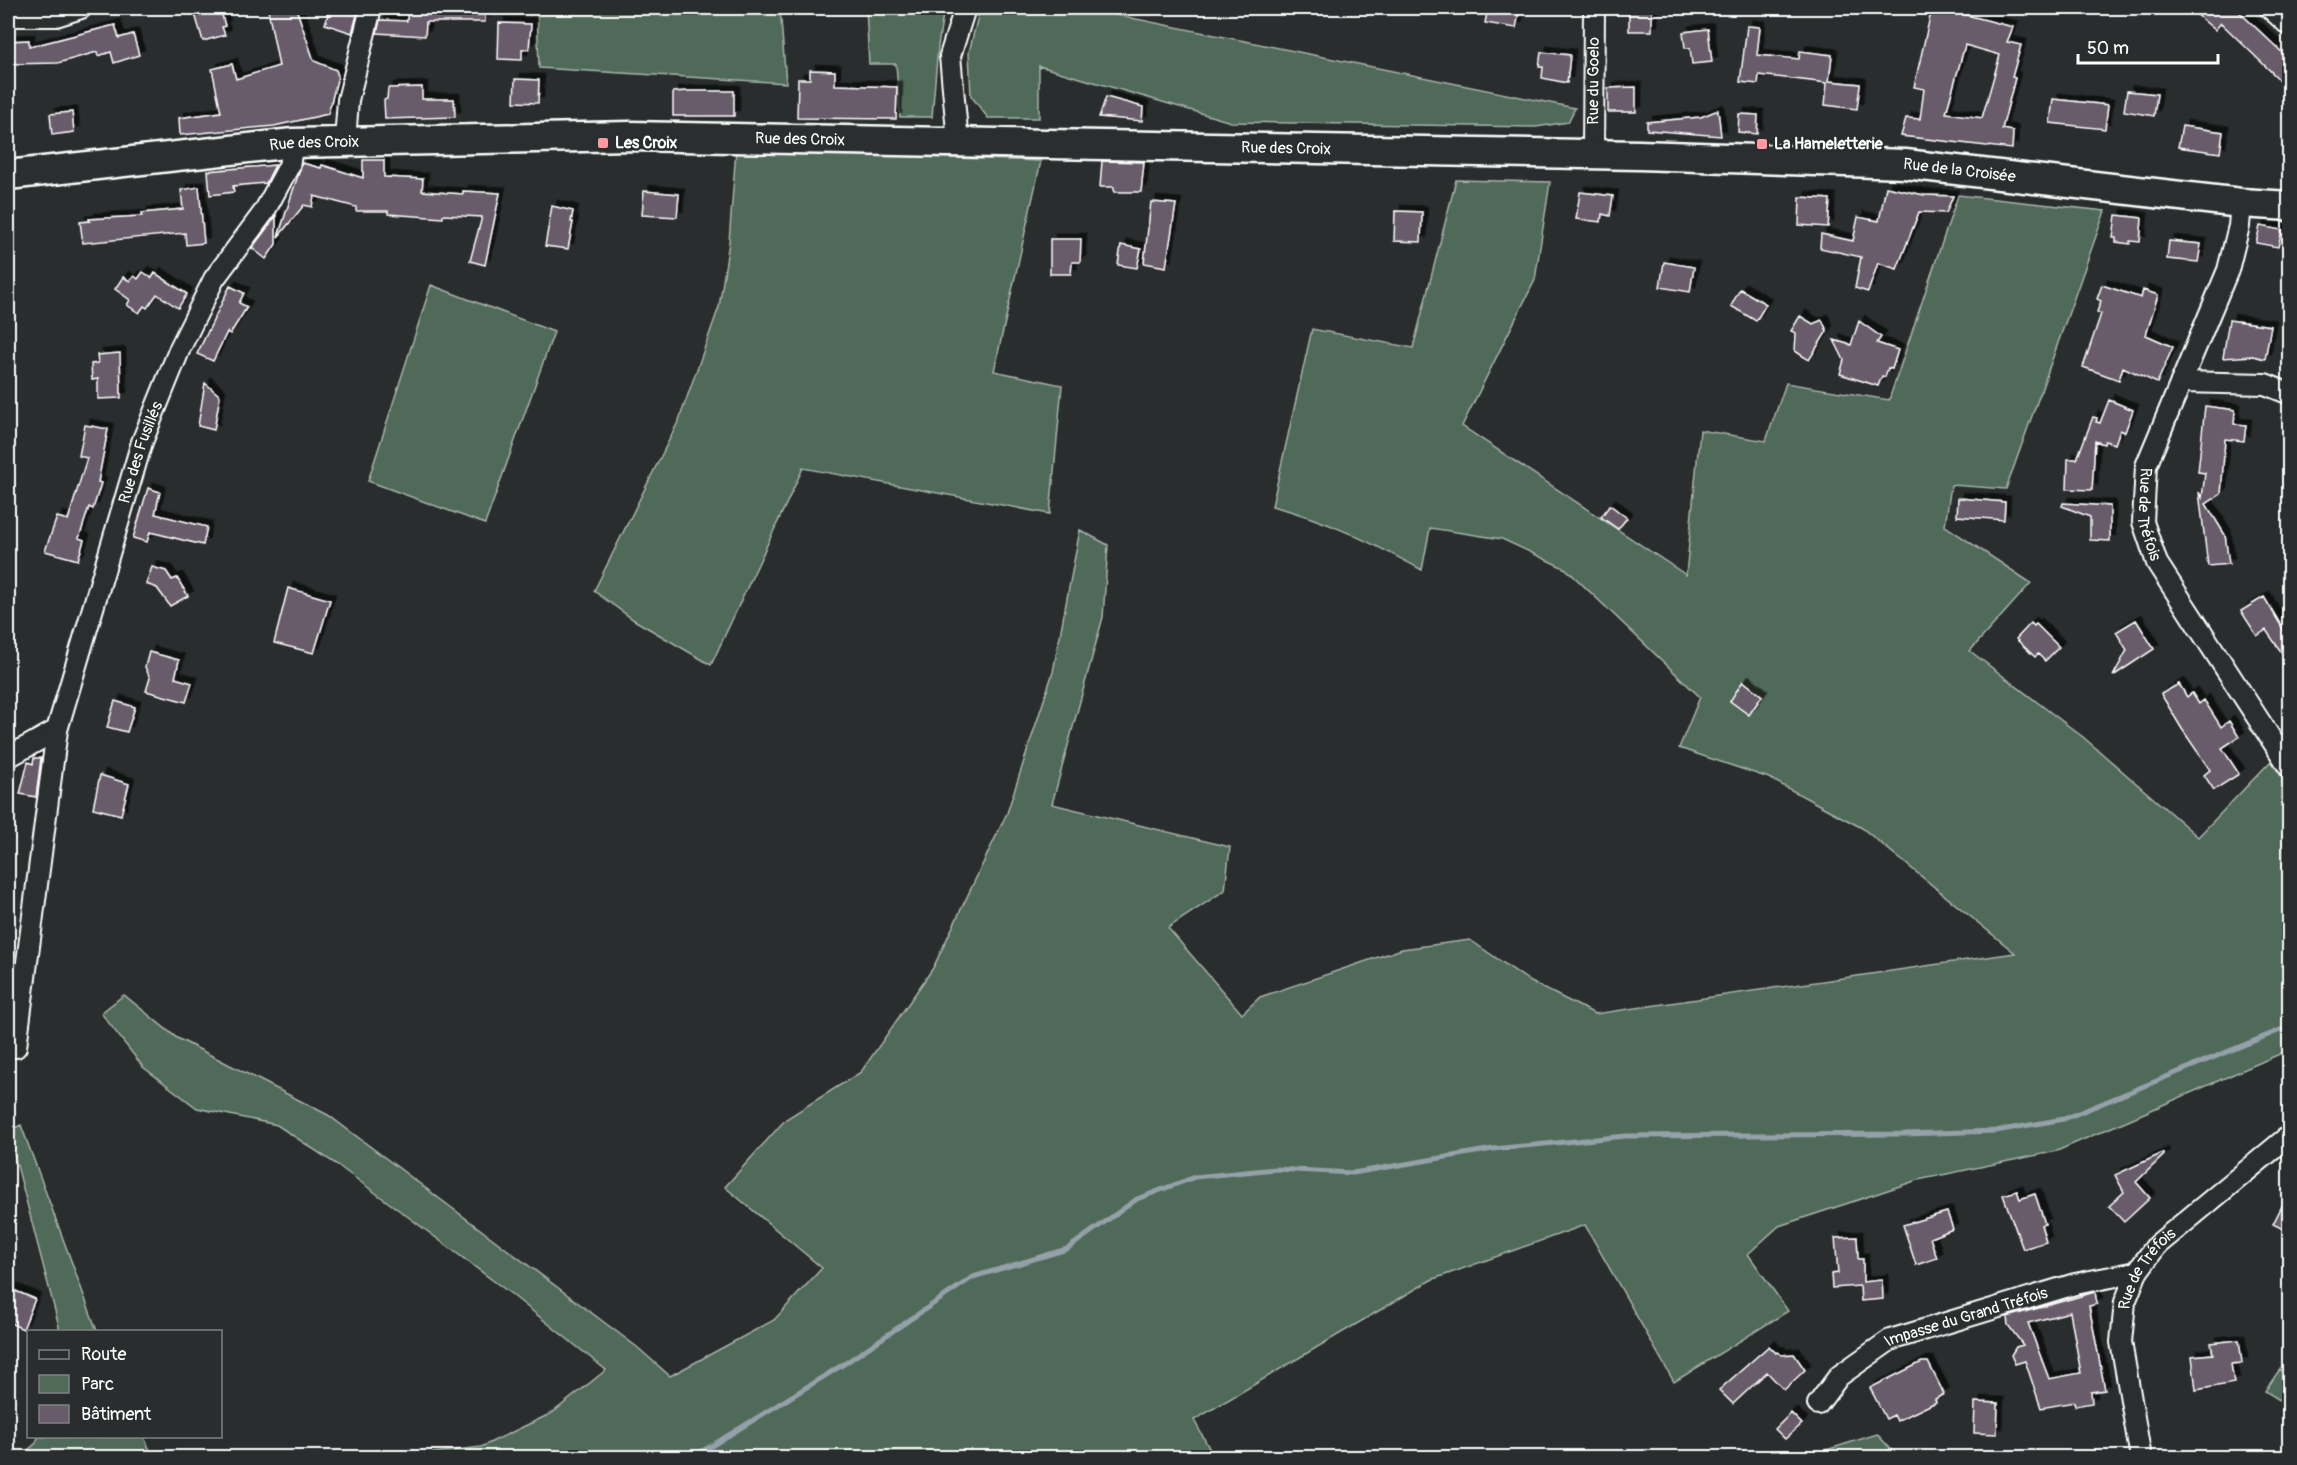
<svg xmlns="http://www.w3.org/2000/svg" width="2297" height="1465" font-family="Pangolin,sans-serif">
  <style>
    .green { fill: #506a58; stroke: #a8b4ac; stroke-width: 1.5 }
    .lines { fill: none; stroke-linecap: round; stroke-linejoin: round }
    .stream { stroke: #94a1a9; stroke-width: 5 }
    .building { fill: #685c6b; stroke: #fff; stroke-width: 1.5; fill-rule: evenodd; filter: url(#shadow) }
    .street-casing { stroke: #fff; stroke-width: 24 }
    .secondary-casing { stroke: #fff; stroke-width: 33 }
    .street { stroke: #2a2d2e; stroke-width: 20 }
    .secondary { stroke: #2a2d2e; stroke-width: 28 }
    .poi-dot { fill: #ff9aa2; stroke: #2a2d2e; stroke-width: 2 }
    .labels { text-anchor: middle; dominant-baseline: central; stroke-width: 4.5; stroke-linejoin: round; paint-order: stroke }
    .street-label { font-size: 16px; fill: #fff; stroke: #2a2d2e }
    .poi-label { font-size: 16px; font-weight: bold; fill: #fff; stroke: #2a2d2e; text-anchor: start }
  </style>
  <defs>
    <filter id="shadow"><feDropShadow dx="5.5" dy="-5.5" stdDeviation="0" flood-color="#0009"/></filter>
  </defs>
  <rect width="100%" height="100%" fill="#2a2d2e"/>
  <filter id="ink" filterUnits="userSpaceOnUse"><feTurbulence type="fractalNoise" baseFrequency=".0167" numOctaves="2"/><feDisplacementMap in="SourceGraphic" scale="12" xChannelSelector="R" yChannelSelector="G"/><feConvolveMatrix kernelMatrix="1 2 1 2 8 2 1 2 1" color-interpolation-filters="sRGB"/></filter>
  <g filter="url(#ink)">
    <path class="green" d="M537,8H944L938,46L932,117H900L896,64H869L866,8H780L786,83L539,68Z
      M980,8H1082L1575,108L1568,122L1536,127L1231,122L1039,66V118H988L971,96L969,52Z
      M736,150L1041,161L994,371L1062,385L1050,514L803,468L711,665L634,620L594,591L679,420L719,307L729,242Z
      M1456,180L1550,182L1535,280L1462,426L1686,575L1700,430L1766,441L1786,383L1889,400L1958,195L2105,211L2006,489L1951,485L1945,526L2031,583L1970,651L2083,737L2198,837L2271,761L2289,788V1050L2057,1151L1918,1180L1779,1226L1748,1254L1788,1311L1674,1382L1585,1225L1431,1280L1194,1420L1214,1457H401L481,1447L552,1413L606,1370L511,1294L411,1219L336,1164L277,1125L197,1108L143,1067L101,1013L124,995L177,1038L328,1115L637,1347L670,1376L774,1320L822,1268L725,1187L786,1119L861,1072L933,968L1007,813L1053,672L1080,530L1108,545L1103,617L1052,804L1230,847L1225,890L1168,928L1242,1014L1260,997L1402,949L1470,940L1531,982L1595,1014L2015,953L1862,828L1769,778L1679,748L1700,697L1566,569L1502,539L1430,528L1422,570C1372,543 1327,520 1272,506L1312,329L1413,348Z
      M431,285L554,332L485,524L368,481Z
      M21,1125L97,1331H59V1326L8,1131Z
      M2280,1369L2289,1374V1406L2265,1391Z
      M1877,1434L1898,1457H1804Z
      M38,1437H144L153,1457H20L36,1443Z"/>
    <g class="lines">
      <path class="stream" d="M687,1458L708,1448L844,1364L973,1277L1067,1249L1137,1199L1195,1177L1275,1169L1353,1173L1493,1149L1626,1136L1905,1134L1996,1131L2064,1119L2290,1026"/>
    </g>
    <path class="building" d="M220,8L225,26L222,27L225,35L203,41L195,14Z
      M279,8H296L314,61L336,70L338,76L328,114L274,126L180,135L179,118L221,112L212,69L232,64L236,79L279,66L268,10Z
      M330,8H359L352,33L325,24Z
      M408,8H485V22H426L425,36L377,33L380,20L407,21Z
      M1488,8H1520L1516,28L1485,23Z
      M1629,8H1652V31H1629Z
      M1932,8H1948L1947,10L2013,27L2007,42L2021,45L2012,77L2015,78L2002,129L2013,131L2012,149L1901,136L1906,118L1920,119L1924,89L1914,87ZM1965,45L2000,55L1982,118L1946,113Z
      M2189,8H2235L2289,59V89L2221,23L2215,30Z
      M499,23L531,24L529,49H522V60L498,59Z
      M115,25L119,38L133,34L139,55L114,63L111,52L98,56L97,52L58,63L8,64V41L29,40V47Z
      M1747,26L1760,27L1757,55L1799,59L1800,51L1832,55L1829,81L1860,84L1857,109L1825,105L1827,83L1759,75L1758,84L1740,82Z
      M1708,29L1712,62L1692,64L1690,48H1685L1683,32Z
      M1541,52L1570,55L1567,83L1542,78L1543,67H1539Z
      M810,70L835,71V85L897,87L896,119L797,118L798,79H810Z
      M515,79L539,80L538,103L514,102Z
      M422,87V99H454L455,117L385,119L384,100L387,99L388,88Z
      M1636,87V112H1608V88Z
      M689,91H734V116H673V92Z
      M2127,91L2157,94L2154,116L2124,111Z
      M1106,97L1143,107L1142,121L1099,117Z
      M2053,99L2108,105L2105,129L2050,123Z
      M1718,110L1721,136L1647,130V122L1701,117Z
      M72,112L74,132L52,135L50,114Z
      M1739,114L1758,115L1757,134L1738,132Z
      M2182,126L2223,132L2220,153L2178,147Z
      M363,160H384V177L423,179L422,191L463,194V191L500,193L485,265L470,261L482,217L443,215V218L388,214V211H356V207L314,196L312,207L304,205L278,237L302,163L321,168L322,165L363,178Z
      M1102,161L1144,162L1141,192H1114V187H1100Z
      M275,165L266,183L233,186L234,192L210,195L208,171Z
      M199,187L204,243L186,245L185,233L83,243L80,222L90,221L89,219L142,216V213L183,209L181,190Z
      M1886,187L1924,195L1953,196L1946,213L1919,212L1897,269L1878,263L1868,292L1855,288L1861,257L1820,248L1821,234L1853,241L1858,217L1879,221Z
      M644,191L679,194L677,217L642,215Z
      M1580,192L1613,196L1610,216L1602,214L1601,222L1576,219Z
      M1800,197L1830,199L1828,227L1799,225Z
      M1151,202L1176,204L1166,267L1144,263Z
      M552,206L573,211L571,222H573L568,249L545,246Z
      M1395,211L1422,212L1421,242L1394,241Z
      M2116,215L2142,218L2140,242L2130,241V244L2116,242V238H2113Z
      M276,216V244L266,259L252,248Z
      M2260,226L2282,230L2278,247L2256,243Z
      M1050,239H1081L1080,262H1072L1071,274H1050Z
      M2169,241L2201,244L2198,262L2167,259Z
      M1121,245L1141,249L1137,268L1118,265Z
      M1664,262L1694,267L1690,292L1660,287Z
      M143,272L152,278L155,273L187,294L178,308L157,294L147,308L144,306L139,313L127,305L130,300L115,289L123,277L130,281L134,276L138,279Z
      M2102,285L2141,298L2143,290L2158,295L2146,335L2173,347L2157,383L2123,367L2119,380L2083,367L2101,314L2097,312L2101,301L2097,299Z
      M230,286L244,293L239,303L247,307L230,334L227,332L213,361L197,354Z
      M1740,289L1766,304L1756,321L1731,306Z
      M1800,316L1813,324L1822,320L1827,331L1809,360L1795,351L1796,333L1791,331Z
      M2229,320L2271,326L2265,359L2253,356L2223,358Z
      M1859,321L1881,337L1877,343L1898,350L1892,369L1888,368L1885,377L1882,376L1878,386L1840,374L1844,360L1834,340L1851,345Z
      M120,353L121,398L98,399V379L92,380L91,364L98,363L97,355Z
      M205,383L220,396L214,430L198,426Z
      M2109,400L2133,410L2125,432L2120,430L2115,444L2105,441L2104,444L2095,441L2092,490L2067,489L2068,459H2077L2093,417L2097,418L2096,422L2100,423Z
      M2205,406L2235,410L2234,424L2246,425L2244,441L2225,439L2221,494L2206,504L2225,535L2229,564L2208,566L2199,492L2202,498L2205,473L2198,472Z
      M85,425L108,429L98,482L101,483L93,509L89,507L79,538L84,540L78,560L45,551L57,517L68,520L87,458L79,456Z
      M148,488L160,492L155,514L207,527L203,545L150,532L147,542L133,538Z
      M1958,498L2005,502L2004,520L1957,516Z
      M2063,503L2110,506V541L2090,540V517L2062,506Z
      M1610,505L1627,518L1618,529L1601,517Z
      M152,567L166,571L172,580L177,578L188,596L170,606L157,588L146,584Z
      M288,588L330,600L314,653L274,643Z
      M2264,597L2289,639V663L2266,630L2257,636L2241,611Z
      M2136,620L2154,649L2113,676L2127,650L2116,632Z
      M2031,623L2034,626L2036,624L2059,647L2045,661L2038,654L2035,657L2016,639Z
      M149,652L179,660L175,678L192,683L186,702L146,691L150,678L145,667Z
      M1743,681L1762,696L1749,715L1730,701Z
      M2179,684L2187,697L2192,693L2199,704L2204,700L2221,727L2229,721L2239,737L2222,748L2239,774L2214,790L2204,775L2210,770L2182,729L2161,694Z
      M115,701L135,707L127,732L107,727Z
      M34,758H41L36,797L20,794L28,762L33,764Z
      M100,775L129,784L121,815L93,808Z
      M2163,1153L2164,1155L2136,1182L2150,1198L2124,1222L2109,1206L2124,1192L2115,1175Z
      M2017,1191L2020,1199L2035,1194L2045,1224L2041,1225L2046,1242L2023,1249L2003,1195Z
      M2289,1192V1232L2273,1224Z
      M1947,1212L1953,1229L1930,1238L1937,1258L1916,1265L1903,1225Z
      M1857,1237L1858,1259H1863V1282L1882,1280L1883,1299L1861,1301L1860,1286L1832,1288L1831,1274L1838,1273L1835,1238Z
      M8,1288L35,1299L23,1329L8,1322Z
      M2095,1292L2097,1304L2089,1306L2105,1390L2091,1392L2092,1403L2075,1406L2074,1402L2041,1408L2025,1361L2015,1364L2011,1355L2016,1347L2023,1345L2008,1325L2007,1317ZM2070,1312L2081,1373L2049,1379L2028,1323Z
      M2239,1340L2242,1363L2231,1364L2234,1383L2196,1390L2192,1356L2213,1354L2211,1343Z
      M1769,1346L1776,1353L1778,1352L1781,1355L1794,1354L1805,1370L1784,1390L1767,1372L1733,1404L1719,1390Z
      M1922,1362H1928L1944,1394L1935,1399L1936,1402L1897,1421L1894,1415L1886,1419L1870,1388Z
      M1975,1402L1998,1403L1997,1434L1974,1433Z
      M1791,1413L1802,1424L1785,1439L1775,1429Z"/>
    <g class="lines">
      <defs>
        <g id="street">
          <path d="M2270,8L2290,26"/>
          <path d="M8,16H56L81,8"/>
          <path d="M345,141L348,100L371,8"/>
          <path d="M958,142L950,56L965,8"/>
          <path id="s1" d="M1593,155L1594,8"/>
          <path id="s2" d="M2241,203L2239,226L2228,270L2146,466L2143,522L2157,563L2290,768"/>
          <path d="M2181,382L2265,384L2290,394"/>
          <path id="s3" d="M8,757L57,730L142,442L180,348L214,279L264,212L289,166L293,143"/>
          <path d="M16,1047L57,730"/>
          <path id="s4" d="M1818,1404L1839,1376L1890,1340L2075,1284L2137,1272"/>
          <path id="s5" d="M2141,1458L2121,1342L2125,1302L2137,1272L2157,1245L2290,1135"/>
        </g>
        <g id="secondary">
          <path id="s6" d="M8,175L293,143L630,136L1639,155L1905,164L2241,203L2290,206"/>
        </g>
      </defs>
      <use href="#street" class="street-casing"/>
      <use href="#secondary" class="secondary-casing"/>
      <use href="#street" class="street"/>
      <use href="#secondary" class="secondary"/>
    </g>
  </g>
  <g class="poi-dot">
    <rect x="597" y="137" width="12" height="12" rx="3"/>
    <rect x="1756" y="138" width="12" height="12" rx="3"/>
  </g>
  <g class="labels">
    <g class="street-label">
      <text stroke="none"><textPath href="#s1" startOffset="74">Rue du Goelo</textPath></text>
      <text stroke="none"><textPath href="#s6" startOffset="794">Rue des Croix</textPath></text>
      <text stroke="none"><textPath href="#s6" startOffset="308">Rue des Croix</textPath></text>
      <text stroke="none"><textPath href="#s6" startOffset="1280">Rue des Croix</textPath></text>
      <text stroke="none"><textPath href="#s6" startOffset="1954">Rue de la Croisée</textPath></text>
      <text stroke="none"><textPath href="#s3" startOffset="346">Rue des Fusillés</textPath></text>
      <text stroke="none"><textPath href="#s2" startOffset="330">Rue de Tréfois</textPath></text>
      <text stroke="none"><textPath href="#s5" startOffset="198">Rue de Tréfois</textPath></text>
      <text stroke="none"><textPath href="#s4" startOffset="177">Impasse du Grand Tréfois</textPath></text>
    </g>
    <g class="poi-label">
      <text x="615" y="143">Les Croix</text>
      <text x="1774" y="144">La Hameletterie</text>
    </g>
  </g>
  <rect width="2297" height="1465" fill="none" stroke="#2a2d2e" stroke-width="30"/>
  <rect x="15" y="15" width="2267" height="1435" fill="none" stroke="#fff" stroke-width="2" filter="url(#ink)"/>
  <rect x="27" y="1330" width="195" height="108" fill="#2a2d2e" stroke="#7f8182" stroke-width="1.5"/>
  <rect x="39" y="1350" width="30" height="9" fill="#2a2d2e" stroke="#7f8182" stroke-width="1.5"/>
  <text x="81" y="1360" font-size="18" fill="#ffffff">Route</text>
  <rect x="39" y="1375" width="30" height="18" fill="#506a58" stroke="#7f8182" stroke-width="1.5"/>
  <text x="81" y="1390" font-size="18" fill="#ffffff">Parc</text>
  <rect x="39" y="1405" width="30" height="18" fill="#685c6b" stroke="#7f8182" stroke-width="1.5"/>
  <text x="81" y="1420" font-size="18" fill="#ffffff">Bâtiment</text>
  <path d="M2078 54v9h140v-9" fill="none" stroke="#ffffff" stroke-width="3"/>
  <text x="2087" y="54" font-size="18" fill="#ffffff" stroke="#2a2d2e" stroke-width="4.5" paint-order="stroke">50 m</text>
</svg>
